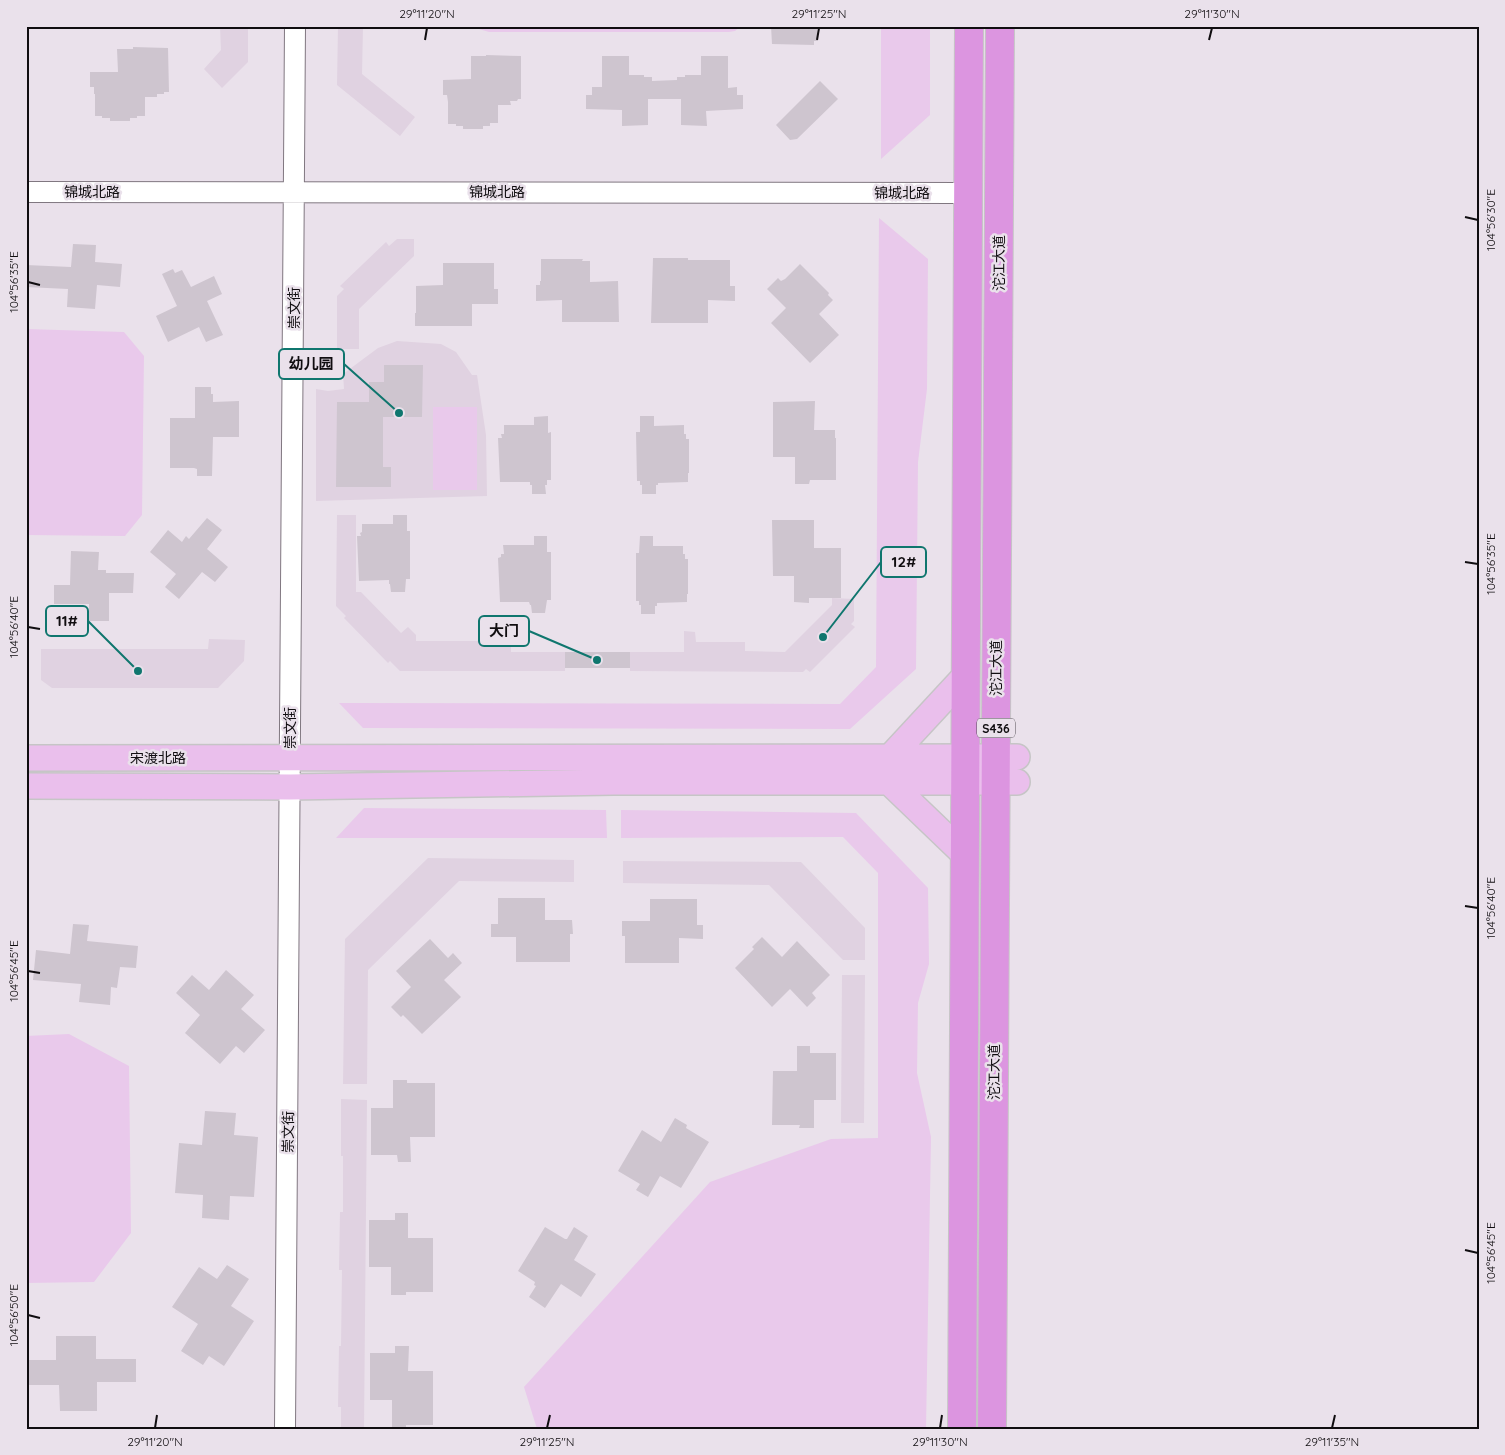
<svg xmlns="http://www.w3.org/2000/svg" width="1505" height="1455" font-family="Quicksand,'Noto Sans SC',sans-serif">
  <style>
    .built { fill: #e0d2e1 }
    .green { fill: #e9c9eb }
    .building { fill: #cec5cf }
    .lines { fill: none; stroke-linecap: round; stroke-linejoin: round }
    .minor-casing { stroke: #807780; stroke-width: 22 }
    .major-casing { stroke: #c6c5c6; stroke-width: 28 }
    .highway-casing { stroke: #c6c5c6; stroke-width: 30 }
    .minor { stroke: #fff; stroke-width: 20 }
    .major { stroke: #eabfec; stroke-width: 25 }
    .highway { stroke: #dc95e0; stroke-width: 28 }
    .ticks { fill: none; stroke: #100d10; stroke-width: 2 }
    .labels { text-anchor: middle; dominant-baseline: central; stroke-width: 5; stroke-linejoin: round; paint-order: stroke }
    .shield { fill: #eae1eb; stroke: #514d52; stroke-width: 1 }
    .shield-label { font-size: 12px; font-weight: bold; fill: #100d10 }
    .street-label { font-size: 14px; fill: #100d10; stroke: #eae1eb }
    .leader { fill: none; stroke: #0f766e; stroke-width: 2 }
    .callout-dot { fill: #0f766e; stroke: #eae1eb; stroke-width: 2 }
    .callout { fill: #eae1eb; stroke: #0f766e; stroke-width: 2 }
    .callout-label { font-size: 15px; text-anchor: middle; font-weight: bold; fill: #100d10 }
    .neatline { fill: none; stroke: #100d10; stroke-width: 2 }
    .ticks-label { font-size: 12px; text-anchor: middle; fill: #100d10 }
  </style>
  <rect width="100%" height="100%" fill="#eae1eb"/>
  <path class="built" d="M220,26H248V62L222,88L204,69L221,50Z
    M338,26H363L362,74L415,117L400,136L337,85Z
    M397,239H414V256L359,309V349H337V296L344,289L340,286L386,242L389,246Z
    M397,341L441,344L456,352L472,375H477L486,435L487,496L316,501V389L328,391L344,389L343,374L378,348Z
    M337,515H356V592H361L401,633L408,627L416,635V641H479L480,632H490V641L511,642V652H565V671H400L390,661L388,663L344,618L346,616L336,606Z
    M832,598L854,599V621L851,624L855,627L810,672L806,669L803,672L630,671V652H684V631L695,632L696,642H745V651L785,652L832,605Z
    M209,639L245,640L244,661L218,688H52L41,680V649H208Z
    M428,858L574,860V882L459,881L368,970L367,1084H343L345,939Z
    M623,861L801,862L865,928V960H843L769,885L623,883Z
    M842,975H865L864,1123H841Z
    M341,1099L367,1100L364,1429H341V1407H338L339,1346H341L342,1270H339L340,1212H343V1156H341Z"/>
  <path class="green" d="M475,26H741L735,31L729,32H489L479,29Z
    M881,26H930V115L881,159Z
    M879,218L928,259L927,389L918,462L916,669L850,729L363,728L339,703L840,704L876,667Z
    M26,329L124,332L144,356L142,515L125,536L26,535Z
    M433,407H477V490H433Z
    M364,808L606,810L607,838H336Z
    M621,810L856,813L928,888L929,964L918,1003L917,1073L931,1137L926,1429H537L524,1387L710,1182L831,1139L878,1138V873L843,837L621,838Z
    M69,1034L129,1066L131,1233L94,1282L26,1283V1036Z"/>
  <path class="building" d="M771,26H817V41H814V45L772,44Z
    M133,47L168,48L169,92H164V94H157V97H145V116H137V118H130V121H110V118H102V116H95V94H94V87H90V72H118L117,49H133Z
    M486,55L521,56V99H518L517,101H510L511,105H498V123H490V126H483V129H463V126H456V124H448V102L447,95H443V80L471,79V56H486Z
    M602,56H629V75H644V77H652V81L677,80V77H685V75H701V56H728V88L737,87V95H743V109L706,111L707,126L681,125V99H648V125L622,126V110L586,109V95H592V87H602Z
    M820,81L838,99L797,139L790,140L776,125Z
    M73,244L96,245L95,262L122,264L120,287L97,285L95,309L67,307L68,289L26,287V265L71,267Z
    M653,258H688V260H730V286H735V301L708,300V323H651Z
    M541,259H583L582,261H590V282L618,281L619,322H562V300L536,301V285H540V281H541Z
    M443,263H494V289H498V304H472V326H415V313H416V286L443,285Z
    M800,264L829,293L828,295L833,300L819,314L839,335L810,363L771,323L786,308L767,289L778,278L781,281L785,279Z
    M173,269L175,273L182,270L191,287L214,276L222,294L207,301L223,335L206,342L199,327L168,342L156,316L177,306L162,274Z
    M384,365H423L422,417H383V467H391V487H336L337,402H369V382H384Z
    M195,387H211V394H213V402L239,401V437H213L212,476H197V469L194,468H170V418H195Z
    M815,401L814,430H835V438H836V480H810L809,484H795V457H773V402Z
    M548,416V433L551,432V480H547V485H545L546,494H532V485H530V482H500L498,438H502L501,434H504V425H534V417Z
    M640,416H654V426L684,425V434H686V439H689V473H688V482L658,483V485H656V494H642V485H640V481H637L636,432H640Z
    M393,515H407V531H410V579H406L405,592H391L390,584H389V580L359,581L357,536H361L360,533L362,532V524H393Z
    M207,518L222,530L207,549L228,567L215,582L202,572L179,599L165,587L176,574L150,552L168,530L182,542L186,536L189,539Z
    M772,520H814V548H841V598H809V603L794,602V576H773Z
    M534,536H547V552H551V600H547L545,613H532L531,605H530L529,602H500L498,558L501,557V554H504L503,545H534Z
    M640,536H653V546H683V554H685V559H688V594H687V602L657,603V606H655V614H641V605H639V601H636V553H639Z
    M71,551L99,552L98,570H106V573H134L133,593H109V621H89V604H54V585H70Z
    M565,652H630V668H565Z
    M498,898H545V920H572L573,934H570V962H516V937H491V924H498Z
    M650,899H697V925H703V939L679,938V963H625V936H622V921H650Z
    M73,924L89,925L87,941L138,946L136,968L120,967L117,988L111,987L110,1005L79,1002L81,984L33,980L36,950L70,954Z
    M762,937L782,957L797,941L830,975L812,993L816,998L807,1007L790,989L772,1007L735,968L754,949L752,947Z
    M430,939L448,958L453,953L462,963L444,980L461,997L422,1034L403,1015L401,1017L391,1007L411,987L396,971Z
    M226,970L254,995L241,1009L265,1030L244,1053L236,1046L220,1064L185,1033L200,1015L176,993L192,975L209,990Z
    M797,1046H810V1053H836V1100H814V1128H799L800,1125H772L773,1071H797Z
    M393,1080H407V1083H435V1137H410L411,1162H398L397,1155H371V1108H393Z
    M205,1111L236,1113L234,1135L258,1137L254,1197L230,1196L229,1220L202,1218L203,1195L175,1193L179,1143L202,1145Z
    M675,1118L687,1125L686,1128L709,1142L681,1188L660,1176L648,1197L636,1190L640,1184L618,1171L642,1130L661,1142Z
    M395,1213H408V1238H433V1292H406V1295H391V1267H369V1220H395Z
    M545,1227L565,1239H567L574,1227L588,1236L574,1260L596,1274L581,1297L561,1284L545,1308L529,1297L536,1286L534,1285L535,1282L518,1271Z
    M227,1265L249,1279L231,1306L254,1321L224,1366L209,1356L203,1365L181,1351L198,1324L172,1307L199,1267L217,1279Z
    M56,1336H96V1359H136V1382H97V1411H60L59,1385H26V1360H56Z
    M395,1346H409L408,1371H433V1425H406V1428H392V1400H370V1353H395Z"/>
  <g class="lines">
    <defs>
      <path id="minor" d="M26,192L968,193
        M285,1429L295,26"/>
      <path id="major" d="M891,756L966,675
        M26,758L1017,757
        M889,782L965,855
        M26,786L290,787L614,782H1017"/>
      <path id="highway" d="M962,1429L969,26
        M992,1429L1000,26"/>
    </defs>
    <use href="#minor" class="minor-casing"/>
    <use href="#major" class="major-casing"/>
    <use href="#highway" class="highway-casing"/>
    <use href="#minor" class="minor"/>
    <use href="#major" class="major"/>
    <use href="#highway" class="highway"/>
  </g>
  <path class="ticks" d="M425,40L427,28M817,40L819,28M1209,40L1212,28M1465,217L1478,220M28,282L40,285M1465,562L1478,564M28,627L40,629M1465,906L1478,908M28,971L40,973M1465,1250L1478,1253M28,1315L40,1318M155,1428L157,1415M547,1428L550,1415M940,1428L942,1415M1332,1428L1335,1415"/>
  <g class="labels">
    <rect class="shield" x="977" y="718.5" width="38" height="19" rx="4"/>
    <g class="shield-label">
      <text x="996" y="728">S436</text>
    </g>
    <g class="street-label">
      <text x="92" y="192">锦城北路</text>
      <text x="497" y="192">锦城北路</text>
      <text x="902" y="193">锦城北路</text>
      <text transform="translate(999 263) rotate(-90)">沱江大道</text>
      <text transform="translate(294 308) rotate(-90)">崇文街</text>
      <text transform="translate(996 668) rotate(-90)">沱江大道</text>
      <text transform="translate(290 728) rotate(-90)">崇文街</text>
      <text x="158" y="758">宋渡北路</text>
      <text transform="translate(994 1072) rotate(-90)">沱江大道</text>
      <text transform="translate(288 1132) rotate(-89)">崇文街</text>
    </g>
  </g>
  <path class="leader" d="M399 413L344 364M823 637L881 562M138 671L88 621M597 660L529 631"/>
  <g class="callout-dot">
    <circle cx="399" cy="413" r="5"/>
    <circle cx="823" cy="637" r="5"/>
    <circle cx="138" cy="671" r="5"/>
    <circle cx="597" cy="660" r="5"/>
  </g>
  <g class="callout">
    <rect x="279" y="349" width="65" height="30" rx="5"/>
    <rect x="881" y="547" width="45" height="30" rx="5"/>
    <rect x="46" y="606" width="42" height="30" rx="5"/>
    <rect x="479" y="616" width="50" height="30" rx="5"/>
  </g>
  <g class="callout-label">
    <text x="311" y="369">幼儿园</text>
    <text x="904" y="567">12#</text>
    <text x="67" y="626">11#</text>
    <text x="504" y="636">大门</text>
  </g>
  <rect width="1505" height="1455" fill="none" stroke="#eae1eb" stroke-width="55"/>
  <rect x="28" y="28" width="1450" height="1400" class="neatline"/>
  <g class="ticks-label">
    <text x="427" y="18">29°11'20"N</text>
    <text x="819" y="18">29°11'25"N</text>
    <text x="1212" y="18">29°11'30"N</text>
    <text transform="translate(1491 220) rotate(-90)" y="4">104°56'30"E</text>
    <text transform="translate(14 282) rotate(-90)" y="4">104°56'35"E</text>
    <text transform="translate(1491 564) rotate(-90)" y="4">104°56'35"E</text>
    <text transform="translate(14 627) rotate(-90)" y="4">104°56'40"E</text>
    <text transform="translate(1491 908) rotate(-90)" y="4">104°56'40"E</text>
    <text transform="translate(14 971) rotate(-90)" y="4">104°56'45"E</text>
    <text transform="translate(1491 1253) rotate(-90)" y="4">104°56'45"E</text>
    <text transform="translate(14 1315) rotate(-90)" y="4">104°56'50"E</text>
    <text x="155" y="1446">29°11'20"N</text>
    <text x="547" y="1446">29°11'25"N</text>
    <text x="940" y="1446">29°11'30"N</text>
    <text x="1332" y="1446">29°11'35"N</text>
  </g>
</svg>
